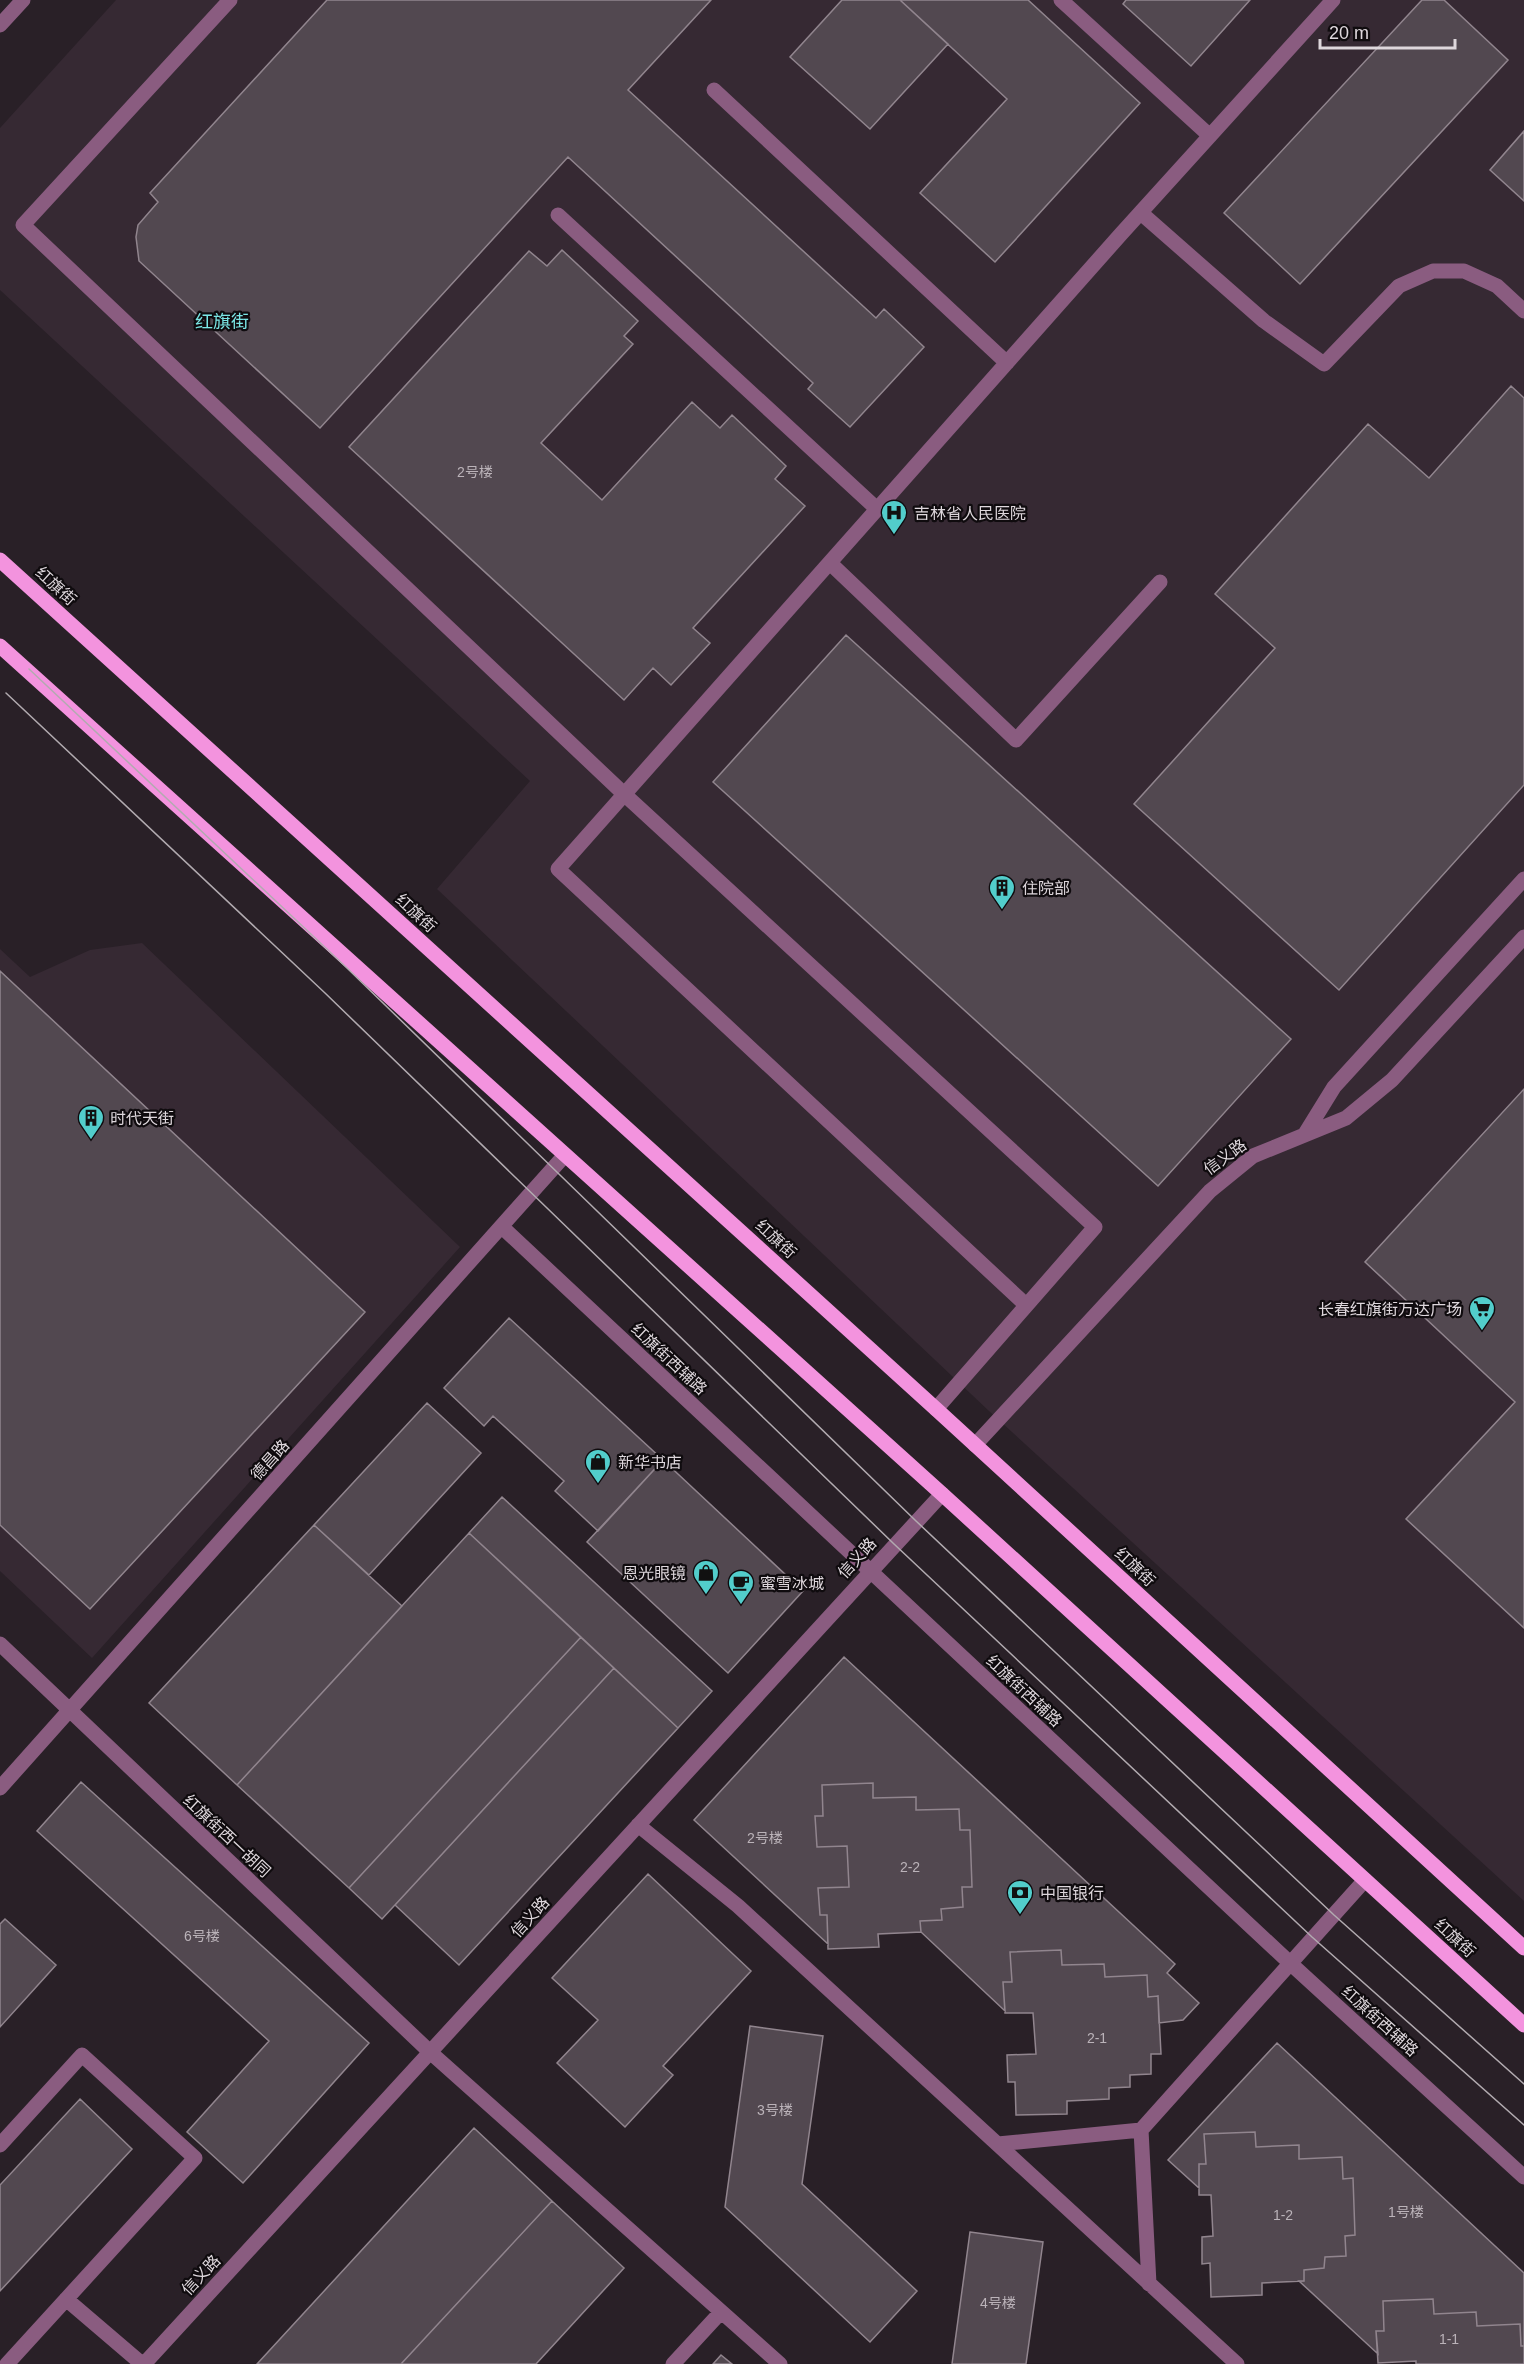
<svg xmlns="http://www.w3.org/2000/svg" width="1524" height="2364" font-family="Helvetica,'Noto Sans SC',sans-serif">
  <style>
    .built { fill: #362933 }
    .building { fill: #524850; stroke: #91858e; stroke-width: 1.5 }
    .lines { fill: none; stroke-linecap: round; stroke-linejoin: round }
    .minor { stroke: #8a5c80; stroke-width: 15 }
    .major { stroke: #f393de; stroke-width: 15 }
    .tram { stroke: #b2abb0; stroke-width: 1.5 }
    .labels { text-anchor: middle; dominant-baseline: central; stroke-width: 4.5; stroke-linejoin: round; paint-order: stroke }
    .number-label { font-size: 14px; fill: #bbb3b9 }
    .poi-label { font-size: 16px; fill: #ded7dc; stroke: #0f0b0e; text-anchor: start }
    .street-label { font-size: 16px; fill: #ded7dc; stroke: #0f0b0e }
    .neighbourhood-label { font-size: 18px; fill: #7ae5e4; stroke: #0f0b0e }
  </style>
  <rect width="100%" height="100%" fill="#292027"/>
  <path class="built" d="M116,0H1524V1901L989,1411L437,889L530,781L0,290V128Z
    M142,943L460,1247L92,1658L0,1571V949L30,977L90,950Z"/>
  <path class="building" d="M327,0H711L628,90L876,318L884,309L924,347L850,427L808,389L813,383L568,157L320,428L139,261L136,237L138,225L158,202L150,193Z
    M842,0H900L948,44L870,129L790,57Z
    M900,0H1028L1140,103L995,262L920,193L1007,99Z
    M1126,0H1250L1191,66L1123,4Z
    M1422,0H1444L1508,60L1300,284L1224,213Z
    M1524,131V201L1490,170Z
    M562,250L638,321L624,336L633,344L541,443L602,500L692,402L720,428L732,415L786,466L775,479L805,506L693,628L710,643L671,685L653,668L624,700L349,447L529,251L547,266Z
    M1511,386L1524,398V785L1339,990L1134,804L1275,648L1215,594L1368,424L1429,478Z
    M846,635L1291,1039L1158,1186L713,782Z
    M0,971L365,1312L90,1609L0,1525Z
    M1524,1089V1628L1406,1519L1515,1402L1365,1262Z
    M509,1318L663,1460L598,1531L555,1491L564,1481L493,1416L484,1426L444,1388Z
    M427,1403L481,1453L369,1575L314,1525Z
    M663,1460L803,1591L728,1673L587,1542Z
    M502,1497L712,1691L678,1728L469,1533Z
    M314,1525L402,1606L237,1785L149,1703Z
    M469,1533L581,1637L349,1888L237,1785Z
    M581,1637L614,1668L382,1919L349,1888Z
    M844,1657L1175,1964L1167,1973L1199,2003L1183,2020L1159,2023L1158,1996L1148,1997L1147,1975L1105,1977L1104,1964L1062,1965L1061,1950L1010,1952L1012,1982H1003L1005,2011L921,1932L920,1921L942,1920L941,1909L963,1907L962,1887H972L970,1830H960L959,1809L916,1810V1797L873,1798V1783L822,1785L823,1816H815L817,1847L847,1846L849,1887L818,1888L820,1915H827L828,1944L694,1820Z
    M614,1668L678,1728L459,1965L395,1905Z
    M81,1782L369,2043L243,2183L187,2132L269,2041L37,1831Z
    M873,1783V1798L916,1797V1810L959,1809L960,1830H970L972,1887H962L963,1907L941,1909L942,1920L920,1921L921,1932L878,1934L879,1947L828,1949L827,1915H820L818,1888L849,1887L847,1846L817,1847L815,1816H823L822,1785Z
    M648,1874L751,1971L663,2066L673,2075L625,2127L557,2063L598,2020L552,1978Z
    M5,1919L56,1965L0,2027V1924Z
    M1061,1950L1062,1965L1104,1964L1105,1977L1147,1975L1148,1997L1158,1996L1161,2054H1151V2074L1130,2075V2087L1109,2088V2099L1067,2101V2114L1016,2115L1015,2082H1008L1007,2055L1036,2054L1033,2013H1005L1003,1982H1012L1010,1952Z
    M750,2026L823,2036L802,2184L917,2291L870,2342L725,2207Z
    M1277,2043L1524,2273V2346H1521L1520,2324L1477,2326L1476,2312L1434,2314L1433,2299L1383,2301L1384,2331H1376L1378,2354L1299,2281H1304V2270L1324,2268L1325,2257L1346,2256L1345,2236L1355,2235L1353,2178L1343,2179L1342,2157L1299,2159V2145L1256,2147L1255,2132L1204,2134L1206,2164H1199V2188L1168,2160Z
    M80,2099L132,2149L0,2291V2185Z
    M474,2128L552,2201L401,2364H257Z
    M1255,2132L1256,2147L1299,2145V2159L1342,2157L1343,2179L1353,2178L1355,2235L1345,2236L1346,2256L1325,2257L1324,2268L1304,2270V2281L1262,2283V2295L1211,2297L1210,2263L1202,2264V2237L1213,2236L1211,2195H1199V2164H1206L1204,2134Z
    M552,2201L624,2268L536,2364H401Z
    M970,2232L1043,2242L1026,2364H952Z
    M1433,2299L1434,2314L1476,2312L1477,2326L1520,2324L1521,2346H1524V2364H1416V2361L1378,2363L1376,2331H1384L1383,2301Z
    M721,2355L732,2364H713Z"/>
  <g class="lines">
    <path class="minor" d="M230,0L23,225L624,794L1095,1227L936,1409
      M1061,0L1210,136
      M0,25L23,0
      M714,90L1007,363
      M1141,213L1264,321L1324,364L1399,286L1433,271H1464L1497,286L1524,311
      M558,215L877,509
      M830,563L1016,740L1160,582
      M1305,1134L1334,1087L1524,879
      M502,1227L1290,1963L1524,2177
      M1026,1305L558,869L1121,234L1333,0
      M975,1445L1210,1191L1253,1156L1346,1118L1392,1080L1524,937
      M0,1644L430,2052L780,2364
      M0,1788L565,1155
      M638,1825L738,1906L1237,2364
      M998,2144L1141,2130
      M0,2145L82,2055L195,2158L7,2364
      M1149,2284L1141,2130L1365,1880
      M66,2299L142,2364
      M144,2364L942,1494
      M673,2364L721,2312"/>
    <path class="major" d="M0,560L936,1409L1524,1948
      M0,646L942,1494L1524,2025"/>
    <path class="tram" d="M29,669L347,968L916,1521L1334,1915L1524,2084
      M6,693L325,993L894,1544L1312,1937L1524,2125"/>
  </g>
  <defs>
    <symbol id="hospital-pin" viewBox="-11 -11 22 30"><path d="M0 17L-7.5 6A9.5 9.5 0 1 1 7.5 6Z" fill="#52cdcb" stroke="#0f0b0e"/><path d="M-5-5h3v3.5h4V-5h3V5h-3V1.5h-4V5h-3Z" fill="#111"/></symbol>
    <symbol id="building-pin" viewBox="-11 -11 22 30"><path d="M0 17L-7.5 6A9.5 9.5 0 1 1 7.5 6Z" fill="#52cdcb" stroke="#0f0b0e"/><path d="M-4-6H4V6H1V3H-1V6H-4ZM-2.5-4.3h1.7v1.8h-1.7ZM.8-4.3h1.7v1.8H.8ZM-2.5-1h1.7V.8h-1.7ZM.8-1h1.7V.8H.8Z" fill="#111"/></symbol>
    <symbol id="supermarket-pin" viewBox="-11 -11 22 30"><path d="M0 17L-7.5 6A9.5 9.5 0 1 1 7.5 6Z" fill="#52cdcb" stroke="#0f0b0e"/><path d="M-6-5.5h2.5l.6 2H6L4.5 2H-2.5L-4.4-4H-6ZM-1.5 3.2a1.3 1.3 0 1 0 .1 0ZM3 3.2a1.3 1.3 0 1 0 .1 0Z" fill="#111"/></symbol>
    <symbol id="shop-pin" viewBox="-11 -11 22 30"><path d="M0 17L-7.5 6A9.5 9.5 0 1 1 7.5 6Z" fill="#52cdcb" stroke="#0f0b0e"/><path d="M-5-2.5h2.3a2.7 3.5 0 0 1 5.4 0H5L5.5 6h-11ZM-1.5-2.5h3a1.5 2.3 0 0 0-3 0Z" fill="#111"/></symbol>
    <symbol id="cafe-pin" viewBox="-11 -11 22 30"><path d="M0 17L-7.5 6A9.5 9.5 0 1 1 7.5 6Z" fill="#52cdcb" stroke="#0f0b0e"/><path d="M-5.5-4.5H6V0H3Q3 3.5 0 3.5H-2.5Q-5.5 3.5-5.5 0ZM3-3.2v2h1.7v-2ZM-6 4.5H4V6H-6Z" fill="#111"/></symbol>
    <symbol id="bank-pin" viewBox="-11 -11 22 30"><path d="M0 17L-7.5 6A9.5 9.5 0 1 1 7.5 6Z" fill="#52cdcb" stroke="#0f0b0e"/><path d="M-6-4H6V4H-6ZM0-2.3a2.3 2.3 0 1 0 0 4.6a2.3 2.3 0 1 0 0-4.6Z" fill="#111"/></symbol>
  </defs>
  <g fill-rule="evenodd">
    <use href="#hospital-pin" x="879" y="498" width="30" height="40"/>
    <use href="#building-pin" x="987" y="873" width="30" height="40"/>
    <use href="#building-pin" x="76" y="1103" width="30" height="40"/>
    <use href="#supermarket-pin" x="1467" y="1294" width="30" height="40"/>
    <use href="#shop-pin" x="583" y="1447" width="30" height="40"/>
    <use href="#shop-pin" x="691" y="1558" width="30" height="40"/>
    <use href="#cafe-pin" x="726" y="1568" width="30" height="40"/>
    <use href="#bank-pin" x="1005" y="1878" width="30" height="40"/>
  </g>
  <g class="labels">
    <g class="number-label">
      <text x="475" y="472">2号楼</text>
      <text x="765" y="1838">2号楼</text>
      <text x="910" y="1867">2-2</text>
      <text x="202" y="1936">6号楼</text>
      <text x="1097" y="2038">2-1</text>
      <text x="775" y="2110">3号楼</text>
      <text x="1406" y="2212">1号楼</text>
      <text x="1283" y="2215">1-2</text>
      <text x="998" y="2303">4号楼</text>
      <text x="1449" y="2339">1-1</text>
    </g>
    <g class="poi-label">
      <text x="914" y="513">吉林省人民医院</text>
      <text x="1022" y="888">住院部</text>
      <text x="110" y="1118">时代天街</text>
      <text x="1462" y="1309" text-anchor="end">长春红旗街万达广场</text>
      <text x="618" y="1462">新华书店</text>
      <text x="686" y="1573" text-anchor="end">恩光眼镜</text>
      <text x="760" y="1583">蜜雪冰城</text>
      <text x="1040" y="1893">中国银行</text>
    </g>
    <g class="street-label">
      <text transform="translate(56 586) rotate(42)">红旗街</text>
      <text transform="translate(416 913) rotate(42)">红旗街</text>
      <text transform="translate(1225 1157) rotate(-36)">信义路</text>
      <text transform="translate(776 1239) rotate(42)">红旗街</text>
      <text transform="translate(669 1359) rotate(43)">红旗街西辅路</text>
      <text transform="translate(270 1460) rotate(-48)">德昌路</text>
      <text transform="translate(857 1558) rotate(-48)">信义路</text>
      <text transform="translate(1135 1567) rotate(43)">红旗街</text>
      <text transform="translate(1024 1691) rotate(43)">红旗街西辅路</text>
      <text transform="translate(227 1836) rotate(43)">红旗街西一胡同</text>
      <text transform="translate(530 1917) rotate(-48)">信义路</text>
      <text transform="translate(1455 1938) rotate(42)">红旗街</text>
      <text transform="translate(1380 2021) rotate(42)">红旗街西辅路</text>
      <text transform="translate(201 2275) rotate(-47)">信义路</text>
    </g>
    <g class="neighbourhood-label">
      <text x="222" y="322">红旗街</text>
    </g>
  </g>
  <path d="M1320 39v9h135v-9" fill="none" stroke="#ded7dc" stroke-width="3"/>
  <text x="1329" y="39" font-size="18" fill="#ded7dc" stroke="#0f0b0e" stroke-width="4.5" paint-order="stroke">20 m</text>
</svg>
